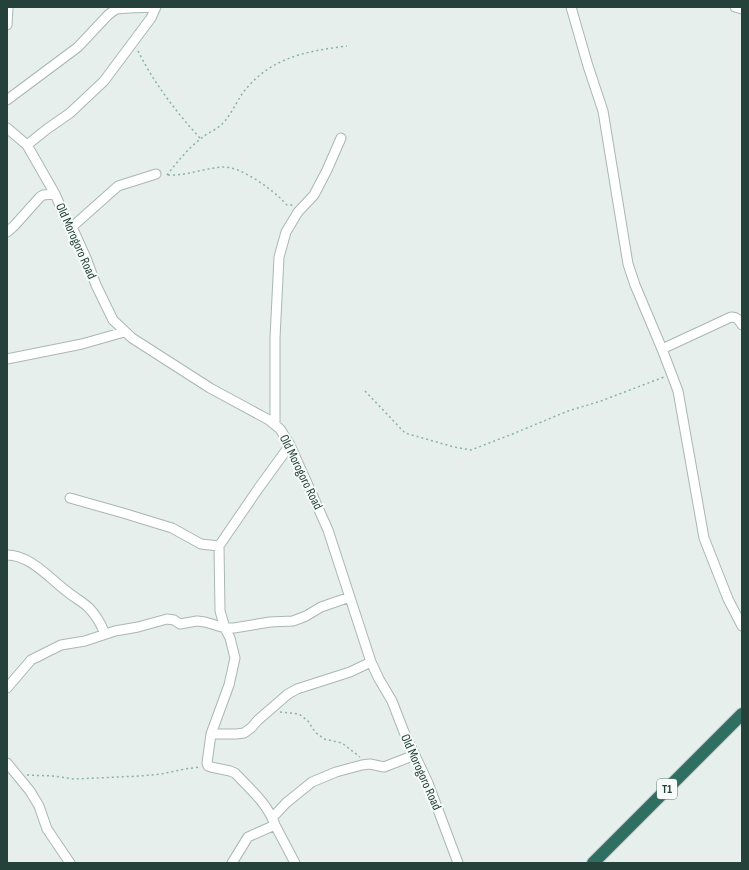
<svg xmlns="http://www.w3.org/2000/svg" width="749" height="870" font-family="'Sofia Sans Condensed',sans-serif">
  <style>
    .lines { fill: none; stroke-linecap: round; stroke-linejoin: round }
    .street-casing { stroke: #a8b8b2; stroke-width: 11 }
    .highway-casing { stroke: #c2cac8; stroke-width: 14 }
    .path { stroke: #86b3a5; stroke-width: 1.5; stroke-dasharray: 2 3; stroke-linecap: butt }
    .street { stroke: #fff; stroke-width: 9 }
    .highway { stroke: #2f6f62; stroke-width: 12 }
    .labels { text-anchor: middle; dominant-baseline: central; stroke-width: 4; stroke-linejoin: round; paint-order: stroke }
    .shield { fill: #f7fbf9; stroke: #637a73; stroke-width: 1 }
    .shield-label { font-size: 12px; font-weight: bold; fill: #24423a }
    .street-label { font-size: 13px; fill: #24423a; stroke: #f7fbf9 }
  </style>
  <rect width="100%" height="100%" fill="#e6efeb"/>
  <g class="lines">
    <defs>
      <path id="street" d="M571,7L588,66L603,111L628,264L635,285L662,349L678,391L704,538L728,599L742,626
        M735,7L742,9
        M7,25L8,7
        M7,100L78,47L108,15L116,9L129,8L156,7
        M7,128L27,145L55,194L66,219L72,227L86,258L96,285L113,320L132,338L210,388L269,420L280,429L290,445L328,530L371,662L379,679L392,701L404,732L428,783L458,863
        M27,145L47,129L70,113L104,81L151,18L156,7
        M72,227L118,186L156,174
        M7,232L14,226L40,197L43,195L55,194
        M662,349L731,317C737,317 739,320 742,325
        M7,359L82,344L124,332
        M275,424V338L279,257L286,232L298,212L314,195L327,170L341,138
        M70,498L123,513L172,528L201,544L219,546L258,489L290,445
        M219,546L220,611L225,628L230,638L235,658L229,685L211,734L207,763L208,766L211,767L230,771L235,773C250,789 268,804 275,825
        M7,555C31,555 51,580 69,593C75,598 83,602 89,608C96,615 101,624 105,634
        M7,688L31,660L61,645L85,641L115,631L138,627L167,619L174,620L180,624L197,621L205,622L225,628H234L270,622L293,621L306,616L321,607L350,597
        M211,734H236L244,733L251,728L258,720L288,694L297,689L350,672L371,662
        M7,763L30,791L39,806L47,829L70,863
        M272,818L286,803L312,782L336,772L362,765L370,764L384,767L415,755
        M232,863L248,837L275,825L295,863"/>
      <path id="highway" d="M593,863L742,714"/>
    </defs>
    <use href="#street" class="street-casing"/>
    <use href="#highway" class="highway-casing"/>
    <path class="path" d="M138,51C154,83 176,112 200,138
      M167,175C178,161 189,147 203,137C209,132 218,129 223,123C232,114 237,100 245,90C272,57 307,51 347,46
      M168,175C187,176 204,168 223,167C239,166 267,186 279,197C282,199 284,203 287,205H293
      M365,391L405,433L454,447L471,450L510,435L568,411L601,401L664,377
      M280,712L299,714L308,721L315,732L324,739L342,743L360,757
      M27,775L53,776L74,779L140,776L161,774L185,769L200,767"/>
    <use href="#street" class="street"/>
    <use href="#highway" class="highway"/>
  </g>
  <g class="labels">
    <rect class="shield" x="657" y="779" width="20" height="20" rx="3"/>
    <g class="shield-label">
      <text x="667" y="789">T1</text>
    </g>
    <g class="street-label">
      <text transform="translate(76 241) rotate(66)">Old Morogoro Road</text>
      <text transform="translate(301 472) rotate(64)">Old Morogoro Road</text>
      <text transform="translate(421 772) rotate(66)">Old Morogoro Road</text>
    </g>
  </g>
  <rect width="749" height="870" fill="none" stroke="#24423a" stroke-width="16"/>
</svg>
